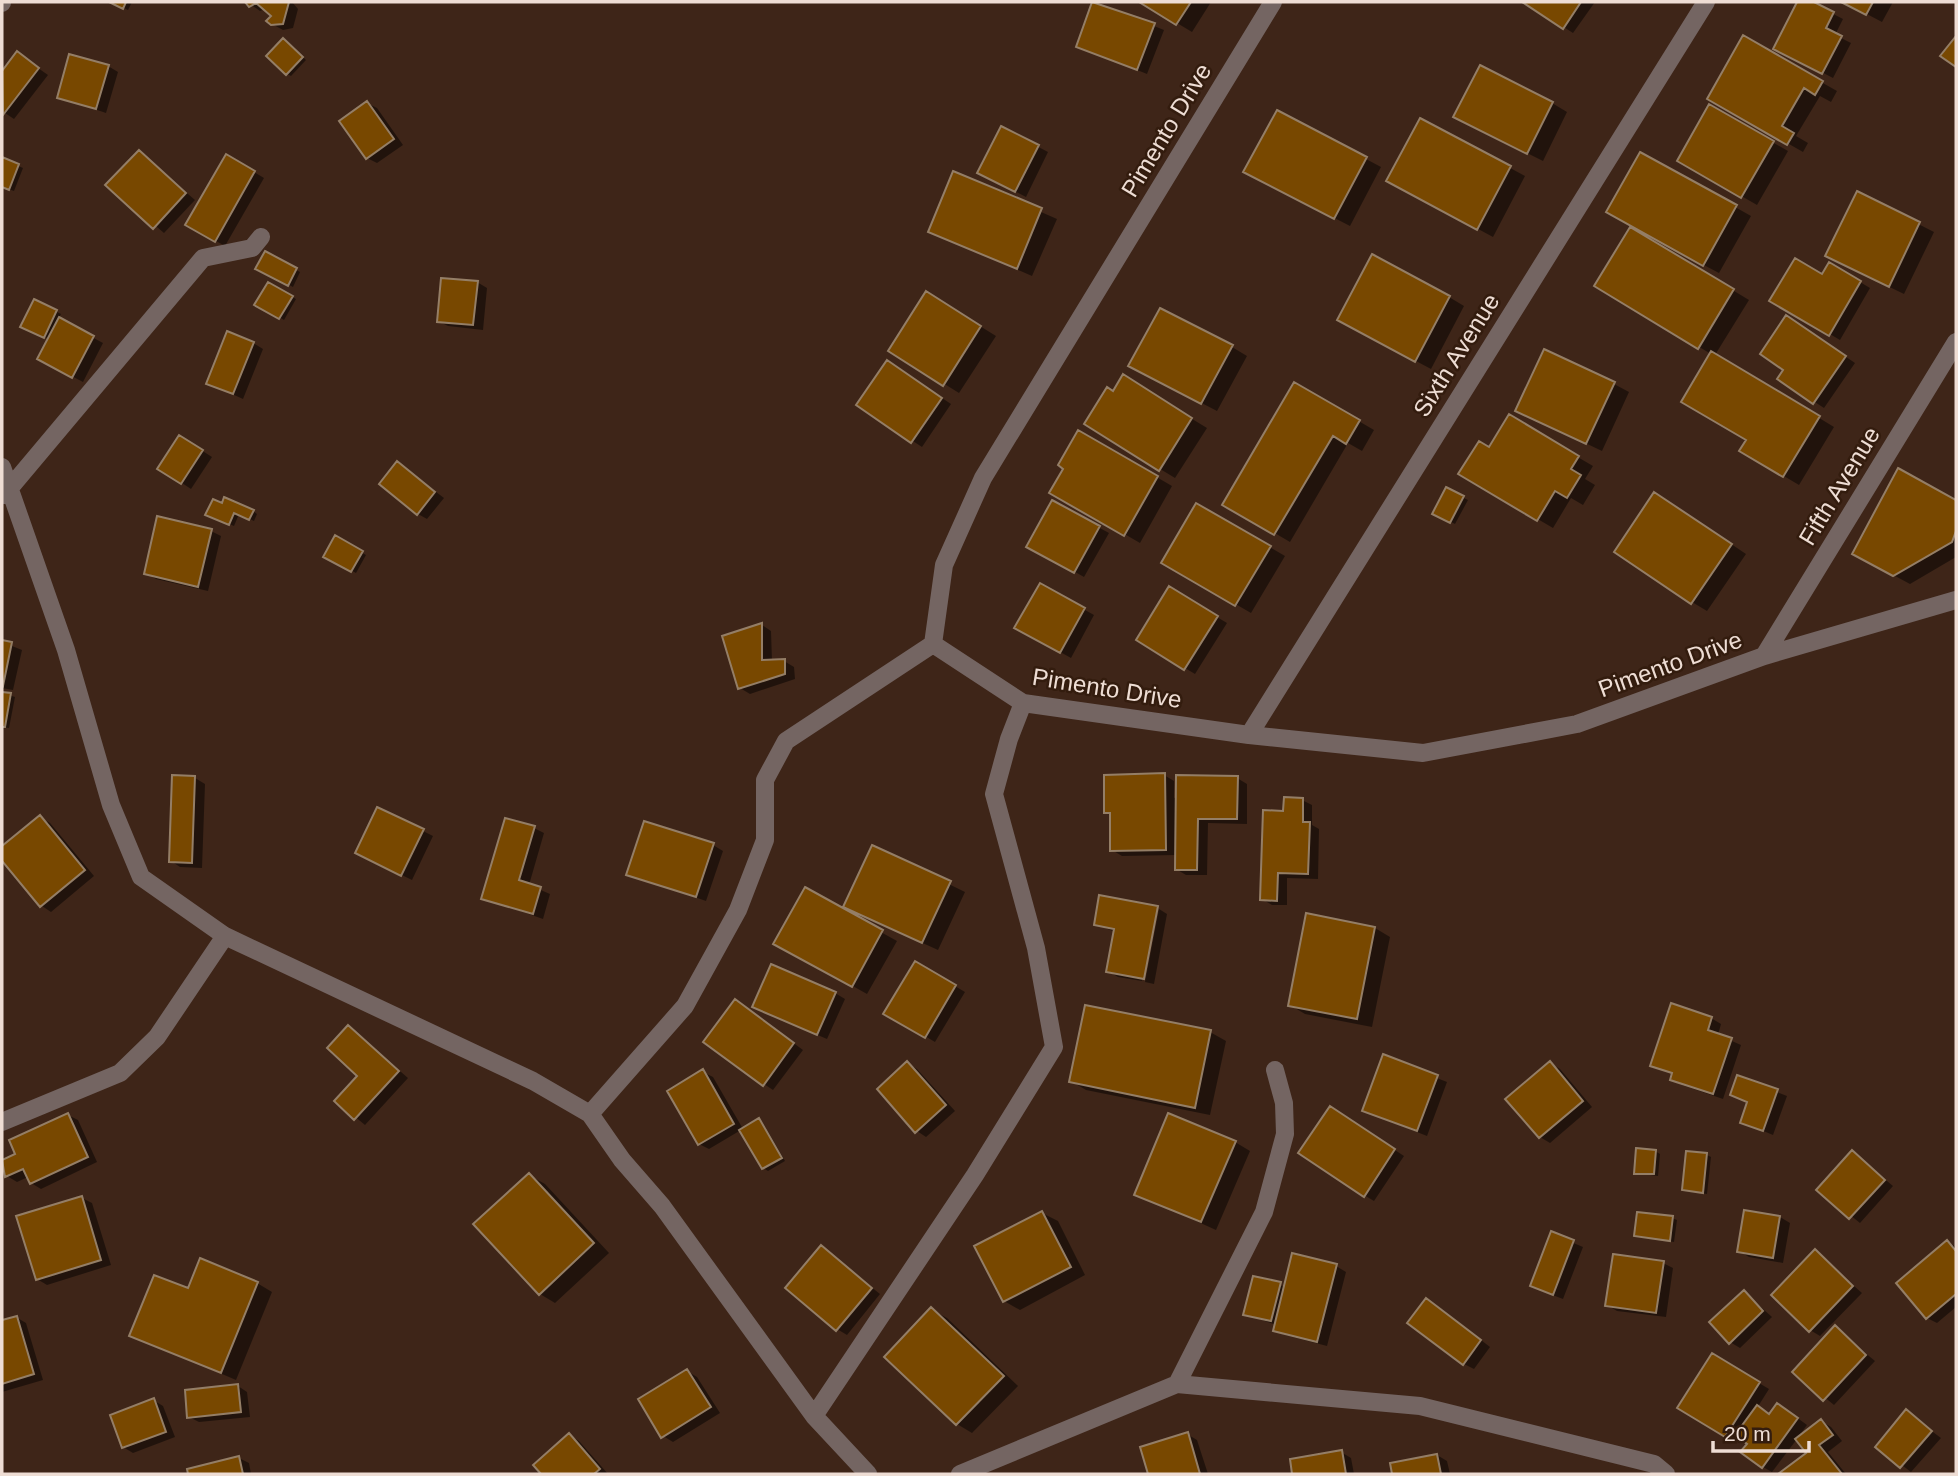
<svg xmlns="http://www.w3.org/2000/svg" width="1958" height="1476" font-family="Helvetica,sans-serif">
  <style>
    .shadow { fill: #0007 }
    .building { fill: #784800; stroke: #947e66; stroke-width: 2 }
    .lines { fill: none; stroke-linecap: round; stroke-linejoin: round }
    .street { stroke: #746562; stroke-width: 18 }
    .labels { text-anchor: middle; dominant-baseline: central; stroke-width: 5; stroke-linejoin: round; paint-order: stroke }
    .street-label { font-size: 24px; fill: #eeddd4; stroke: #331c0e }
  </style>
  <rect width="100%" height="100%" fill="#3e2518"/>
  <path class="shadow" d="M112,2H132L128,10Z
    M247,2H292L298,9L293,28L283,30L272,24L273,15L265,9L260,11Z
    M1094,2L1164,30L1147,74L1078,46Z
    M1142,2H1211L1192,32Z
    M1525,2H1595L1573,33Z
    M1799,2H1810L1843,19L1835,35L1851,43L1833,78L1775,48Z
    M1844,2H1893L1882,22Z
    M1743,38L1837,91L1831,102L1820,96L1796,136L1808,143L1803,152L1709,98Z
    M288,43L306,60L291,76L287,74Z
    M18,54L48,75L14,119L2,111V74Z
    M108,66L118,72L106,113L59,97Z
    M367,103L377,108L403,145L377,163L367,158Z
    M1552,103L1567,112L1543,161L1471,125Z
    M1710,107L1788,151L1757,205L1679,160Z
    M1421,120L1525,176L1493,237L1404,189Z
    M1002,128L1048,152L1026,197L989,178Z
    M139,152L195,200L164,233L108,185Z
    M1641,154L1751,216L1719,273L1645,234L1643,236L1749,300L1715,355L1834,427L1799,485L1742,451L1748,440L1711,354L1596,285L1632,225Z
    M227,156L264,178L225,246L187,225Z
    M2,159L23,168L14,191L2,187Z
    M1366,159L1381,167L1350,226L1261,180Z
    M954,174L1057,219L1032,276L930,231Z
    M1857,193L1934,232L1904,294L1842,264Z
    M266,254L300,272L293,287L258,269Z
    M1830,264L1870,288L1840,340L1772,300L1823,276Z
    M477,282L487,288L483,330L448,326L438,321Z
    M269,284L296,299L284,320L257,304Z
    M1449,297L1464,306L1431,369L1354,328Z
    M35,301L61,314L58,319L103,343L83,382L39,359L49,339L22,326Z
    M941,302L996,336L959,393L890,350Z
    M1796,323L1855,363L1824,408L1780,379L1785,370Z
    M253,343L263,349L243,399L208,383Z
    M1232,347L1247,356L1217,411L1146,374Z
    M897,368L951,404L922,447L858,405Z
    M1295,384L1374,430L1362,451L1348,443L1290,542L1225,504Z
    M1614,384L1629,392L1602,451L1518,411Z
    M1138,386L1207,428L1175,478L1086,424L1113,393Z
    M1509,417L1593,466L1585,479L1595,485L1583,505L1571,498L1553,528L1461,474L1489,449Z
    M1079,432L1172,486L1140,543L1052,492L1066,468Z
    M190,443L212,457L191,489L182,483Z
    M398,463L444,498L427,519L418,514Z
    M1899,470L1956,502V557L1910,584L1869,562Z
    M1447,490L1468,500L1455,524L1435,514Z
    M1052,502L1109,533L1084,577L1029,546Z
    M1670,503L1746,554L1707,611L1692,602Z
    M1197,505L1285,556L1251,613L1163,562Z
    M253,511L257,514L254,521L239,514L234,526L208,515Z
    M211,531L221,536L208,591L156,579L146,573Z
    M335,538L366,555L356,573L325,556Z
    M1040,585L1094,615L1071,658L1017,628Z
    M1170,589L1227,623L1195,674L1138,640Z
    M762,625L771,631L772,661H784L794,667L795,679L750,694L740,688Z
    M2,642L22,650L13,690L2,688Z
    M2,693L15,697L9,728L2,727Z
    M1164,775L1174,781V798L1237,778L1247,784V824L1208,823L1207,875H1186L1176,869L1177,855L1122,856L1112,850L1111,816L1106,812Z
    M195,778L205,784L202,868L180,867L171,861Z
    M1302,800L1312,805V825L1319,829L1318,879L1287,878V905H1272L1262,899L1285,813Z
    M40,817L50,823L94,876L51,912L42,906L2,858V848Z
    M534,828L544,833L529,885L550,894L543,919L483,898Z
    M423,831L433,836L412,880L367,858Z
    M713,845L723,851L706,901L628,874Z
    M873,847L965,892L938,950L861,915Z
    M805,890L897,941L867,994L776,943Z
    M1157,908L1142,981L1118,977L1108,971L1115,932L1096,924Z
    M1159,909L1167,914L1154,984L1145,982Z
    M1375,928L1390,937L1372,1027L1305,1014L1290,1005Z
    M916,963L965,992L935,1042L886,1013Z
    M835,993L845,999L827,1039L764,1012Z
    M736,1001L803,1050L773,1090L764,1084Z
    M1711,1018L1721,1024L1718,1035L1741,1045L1723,1099L1682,1085L1672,1079L1673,1074L1652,1065Z
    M349,1027L408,1078L365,1125L336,1101L359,1076Z
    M1210,1032L1226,1041L1210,1115L1086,1090L1071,1081Z
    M1384,1057L1447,1082L1427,1136L1364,1111Z
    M907,1063L917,1069L955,1111L926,1137L917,1131Z
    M1550,1063L1560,1069L1592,1107L1550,1143L1540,1137Z
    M703,1072L713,1077L743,1129L759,1120L763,1123L785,1161L768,1171L763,1168L741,1130L709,1149L699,1144Z
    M1738,1077L1787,1096L1773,1135L1742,1122L1749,1103L1732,1095Z
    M1340,1114L1404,1156L1374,1201L1364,1195Z
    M68,1115L78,1120L97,1162L41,1189L31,1183L28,1177L17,1182L7,1176L2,1162L18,1155Z
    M1235,1142L1250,1151L1216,1230L1136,1194Z
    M1655,1151L1660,1154L1658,1176L1635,1173Z
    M1852,1152L1893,1186L1860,1223L1819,1190Z
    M1707,1155L1711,1157L1707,1194L1684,1190Z
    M529,1175L545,1184L609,1253L555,1303L540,1294Z
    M82,1198L92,1203L111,1265L47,1285L37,1279Z
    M1745,1212L1780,1217L1790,1223L1783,1263L1749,1257L1739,1251Z
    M1042,1213L1058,1221L1085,1275L1020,1310L1004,1301Z
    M1672,1218L1677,1220L1674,1242L1635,1235Z
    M1552,1234L1583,1247L1563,1299L1542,1291Z
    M1948,1242L1956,1247V1307L1937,1323L1927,1318Z
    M821,1247L880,1294L847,1335L837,1329Z
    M1815,1252L1862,1293L1820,1336L1810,1330Z
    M1663,1263L1673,1268L1666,1317L1617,1311L1607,1305Z
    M1336,1266L1346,1272L1327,1346L1285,1335L1275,1330L1276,1325L1245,1314L1254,1278L1285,1287Z
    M257,1283L272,1292L236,1380L131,1335Z
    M1744,1292L1772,1317L1740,1348L1730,1342Z
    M1437,1306L1490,1347L1474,1369L1464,1364Z
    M932,1310L947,1318L1018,1386L972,1433L957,1424Z
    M16,1317L26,1323L43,1380L2,1392V1322Z
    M1835,1328L1875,1361L1834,1405L1794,1372Z
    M1712,1355L1769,1389L1757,1408L1770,1415L1788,1411L1807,1425L1799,1436L1821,1421L1831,1427L1842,1441L1828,1452L1846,1474H1781L1808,1453L1797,1439L1772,1472L1763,1467L1749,1443L1740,1436L1736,1441L1680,1407Z
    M687,1371L697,1377L720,1413L673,1442L663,1436Z
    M238,1386L247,1392L250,1417L199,1422L189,1417Z
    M153,1400L163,1406L175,1437L133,1453L123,1447Z
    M1906,1412L1941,1438L1911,1472L1877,1446Z
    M1187,1434L1197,1440L1208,1474H1150L1142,1448Z
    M569,1435L579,1441L608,1474H543L535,1465Z
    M1341,1452L1351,1458L1354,1474H1294L1292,1460Z
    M1437,1455L1447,1461L1450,1474H1394L1392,1465Z
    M239,1458L249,1463L251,1474H190L189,1470Z"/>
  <path class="building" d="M109,2H126L123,9Z
    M245,2H289L283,24L271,25L266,21L271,16L256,3L249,7Z
    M1092,2L1155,23L1137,70L1076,47Z
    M1139,2H1191L1176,25Z
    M1522,2H1581L1563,29Z
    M1797,2H1814L1834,12L1826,28L1842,36L1822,74L1773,49Z
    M1841,2H1873L1866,15Z
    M1743,35L1823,81L1815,95L1804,88L1782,126L1794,133L1787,145L1707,99Z
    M1956,36V67L1940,56Z
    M283,38L303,57L286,75L266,56Z
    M17,51L39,68L3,115L2,71Z
    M69,54L109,65L96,109L57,98Z
    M1480,65L1553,102L1527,154L1453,117Z
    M367,101L394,139L366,159L339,121Z
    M1709,104L1774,141L1741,198L1677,161Z
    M1277,110L1367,157L1334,219L1243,172Z
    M1420,118L1511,166L1477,230L1386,181Z
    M1001,126L1039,145L1015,192L977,173Z
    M139,150L186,193L153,229L105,185Z
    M1640,152L1737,205L1703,266L1606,212Z
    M226,154L255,171L215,242L185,225Z
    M2,157L19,164L9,190L2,187Z
    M953,171L1042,208L1017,269L928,232Z
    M1857,191L1920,222L1889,287L1825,256Z
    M1630,227L1734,289L1698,349L1594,286Z
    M265,251L297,268L288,286L255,269Z
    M1372,254L1450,296L1415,362L1337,320Z
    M1795,258L1822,274L1829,262L1861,281L1829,336L1769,301Z
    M441,278L478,281L473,325L437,322Z
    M268,282L293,296L279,319L254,305Z
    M926,291L981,326L943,386L888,351Z
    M34,299L57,310L44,338L20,327Z
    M1160,308L1233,345L1201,404L1128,366Z
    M1786,315L1846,356L1813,404L1777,379L1783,370L1760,354Z
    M59,317L94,336L72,378L37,359Z
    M227,331L254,342L233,394L206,384Z
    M1544,349L1615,382L1586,444L1515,411Z
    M1711,351L1820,416L1783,477L1739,451L1746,440L1681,402Z
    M887,360L942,398L911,443L856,405Z
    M1123,374L1192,418L1159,471L1084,424L1107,387L1113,391Z
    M1294,382L1360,420L1346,444L1333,436L1274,535L1222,505Z
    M1509,414L1579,456L1571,469L1581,475L1567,498L1555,491L1537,521L1458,474L1479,441L1489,447Z
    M1078,430L1158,476L1124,536L1049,493L1063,469L1058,465Z
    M179,435L203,450L181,484L157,469Z
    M397,461L435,492L417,515L379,484Z
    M1898,468L1956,500V531L1952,542L1893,576L1852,554Z
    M1446,487L1464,496L1450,523L1432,514Z
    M1654,492L1732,544L1691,604L1614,552Z
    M224,497L254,510L249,520L234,513L229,525L205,515L213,499L222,503Z
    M1052,500L1100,526L1074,573L1026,547Z
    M1196,503L1271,546L1235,606L1161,563Z
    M157,516L212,529L198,587L144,574Z
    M335,535L363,551L351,572L323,557Z
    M1040,583L1085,608L1060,653L1014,628Z
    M1169,586L1218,616L1184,670L1136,640Z
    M762,623V660L785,659V674L738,689L722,636Z
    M2,640L12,642L3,686L2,685Z
    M2,692L11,693L5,727H2Z
    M1165,773L1166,850L1110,851V813H1104V775Z
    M172,775L195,776L192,863L169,862Z
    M1176,775L1238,776L1237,819H1198L1197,870H1175Z
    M1284,797L1303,798V822H1310L1308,874L1278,873L1277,901L1260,900L1263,810L1283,811Z
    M377,807L424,829L401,876L355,853Z
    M40,815L85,870L40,907L2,861V846Z
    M505,818L535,826L519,880L541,887L533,914L481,899Z
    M644,821L714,843L696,897L626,875Z
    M872,845L951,881L922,943L843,907Z
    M805,887L883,930L852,987L773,944Z
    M1099,895L1158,906L1144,979L1106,972L1114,929L1094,925Z
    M1306,913L1375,927L1357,1019L1288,1006Z
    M915,961L956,985L925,1038L883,1014Z
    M771,964L836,992L817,1035L752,1007Z
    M735,999L794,1043L763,1086L703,1042Z
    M1671,1003L1712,1017L1708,1030L1732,1038L1713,1094L1670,1080L1672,1073L1650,1066Z
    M1085,1005L1211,1030L1195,1108L1069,1082Z
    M348,1025L399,1071L354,1120L334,1101L357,1076L327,1048Z
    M1383,1054L1438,1075L1417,1131L1362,1111Z
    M907,1061L946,1105L915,1133L877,1089Z
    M1550,1061L1583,1101L1539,1138L1505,1099Z
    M703,1069L734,1124L698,1145L667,1091Z
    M1737,1075L1778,1089L1763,1131L1740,1123L1747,1102L1730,1095Z
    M1330,1106L1395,1149L1364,1197L1298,1153Z
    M68,1113L88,1157L30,1184L23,1169L5,1177L2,1160L15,1154L9,1140Z
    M1168,1113L1236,1141L1201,1222L1134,1195Z
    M759,1118L782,1158L762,1169L739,1130Z
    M1636,1148L1656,1150L1654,1174H1634Z
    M1852,1150L1885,1180L1849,1219L1816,1190Z
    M1686,1151L1707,1153L1703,1193L1682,1190Z
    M529,1173L594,1243L539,1295L473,1224Z
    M82,1196L101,1260L36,1280L16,1216Z
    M1744,1210L1780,1216L1773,1258L1737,1252Z
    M1042,1211L1071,1267L1003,1302L974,1246Z
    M1637,1212L1673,1216L1670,1241L1634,1236Z
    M1551,1231L1574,1240L1553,1295L1530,1286Z
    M1947,1240L1956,1251V1294L1926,1319L1896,1283Z
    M821,1245L872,1288L836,1331L785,1288Z
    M1815,1249L1853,1286L1809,1332L1771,1295Z
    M1292,1253L1337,1264L1317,1342L1273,1331Z
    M1613,1254L1664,1261L1656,1313L1605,1306Z
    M200,1258L258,1282L221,1373L129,1336L154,1275L188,1288Z
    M1253,1276L1281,1282L1271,1321L1243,1315Z
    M1744,1290L1763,1311L1729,1344L1709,1322Z
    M1426,1298L1481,1340L1463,1365L1407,1323Z
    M931,1307L1004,1376L956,1425L884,1357Z
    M17,1316L34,1374L2,1384V1320Z
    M1835,1325L1866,1355L1823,1401L1792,1372Z
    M1712,1353L1760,1382L1725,1437L1677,1408Z
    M687,1369L711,1407L661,1438L638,1399Z
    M238,1384L241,1412L187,1418L185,1390Z
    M154,1398L166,1432L122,1448L110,1415Z
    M1777,1403L1798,1418L1762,1468L1740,1452L1747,1444L1735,1435L1757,1405L1769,1414Z
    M1906,1409L1932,1431L1900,1468L1875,1447Z
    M1821,1419L1833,1435L1819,1445L1842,1474H1778L1806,1453L1795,1439Z
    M1188,1432L1200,1474H1148L1140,1447Z
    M569,1433L600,1469L594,1474H541L533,1465Z
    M1342,1450L1346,1474H1292L1290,1459Z
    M1437,1454L1441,1474H1392L1390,1463Z
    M239,1456L243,1474H188L187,1469Z"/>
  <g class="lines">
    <path class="street" d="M2,3V2
      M2,467L66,650L111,805L141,877L225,936L533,1081L590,1114L622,1160L662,1206L814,1416L868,1474
      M4,495L203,258L252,248L261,237
      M933,644L1023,703L1249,735L1423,753L1577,724L1764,656L1956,600
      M933,644L944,565L983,478L1273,2
      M1764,656L1956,342
      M1249,735L1706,2
      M590,1114L685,1006L738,910L765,840V780L786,741L933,644
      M2,1122L120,1073L157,1037L225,936
      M1177,1384L1264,1212L1285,1134L1284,1103L1275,1070
      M814,1416L975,1175L1054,1047L1036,948L994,794L1009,739L1023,703
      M960,1474L1177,1384L1420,1406L1654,1464L1666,1474"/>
  </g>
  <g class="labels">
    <g class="street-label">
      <text transform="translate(1166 130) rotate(-59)">Pimento Drive</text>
      <text transform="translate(1456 355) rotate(-58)">Sixth Avenue</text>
      <text transform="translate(1839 486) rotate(-59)">Fifth Avenue</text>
      <text transform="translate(1670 664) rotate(-20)">Pimento Drive</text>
      <text transform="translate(1107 688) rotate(9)">Pimento Drive</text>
    </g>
  </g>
  <rect width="1958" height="1476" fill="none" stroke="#eeddd4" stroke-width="7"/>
  <path d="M1713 1441v10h96v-10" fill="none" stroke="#eeddd4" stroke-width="3.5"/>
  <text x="1724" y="1441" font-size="21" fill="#eeddd4" stroke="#331c0e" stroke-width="5" paint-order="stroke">20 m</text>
</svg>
